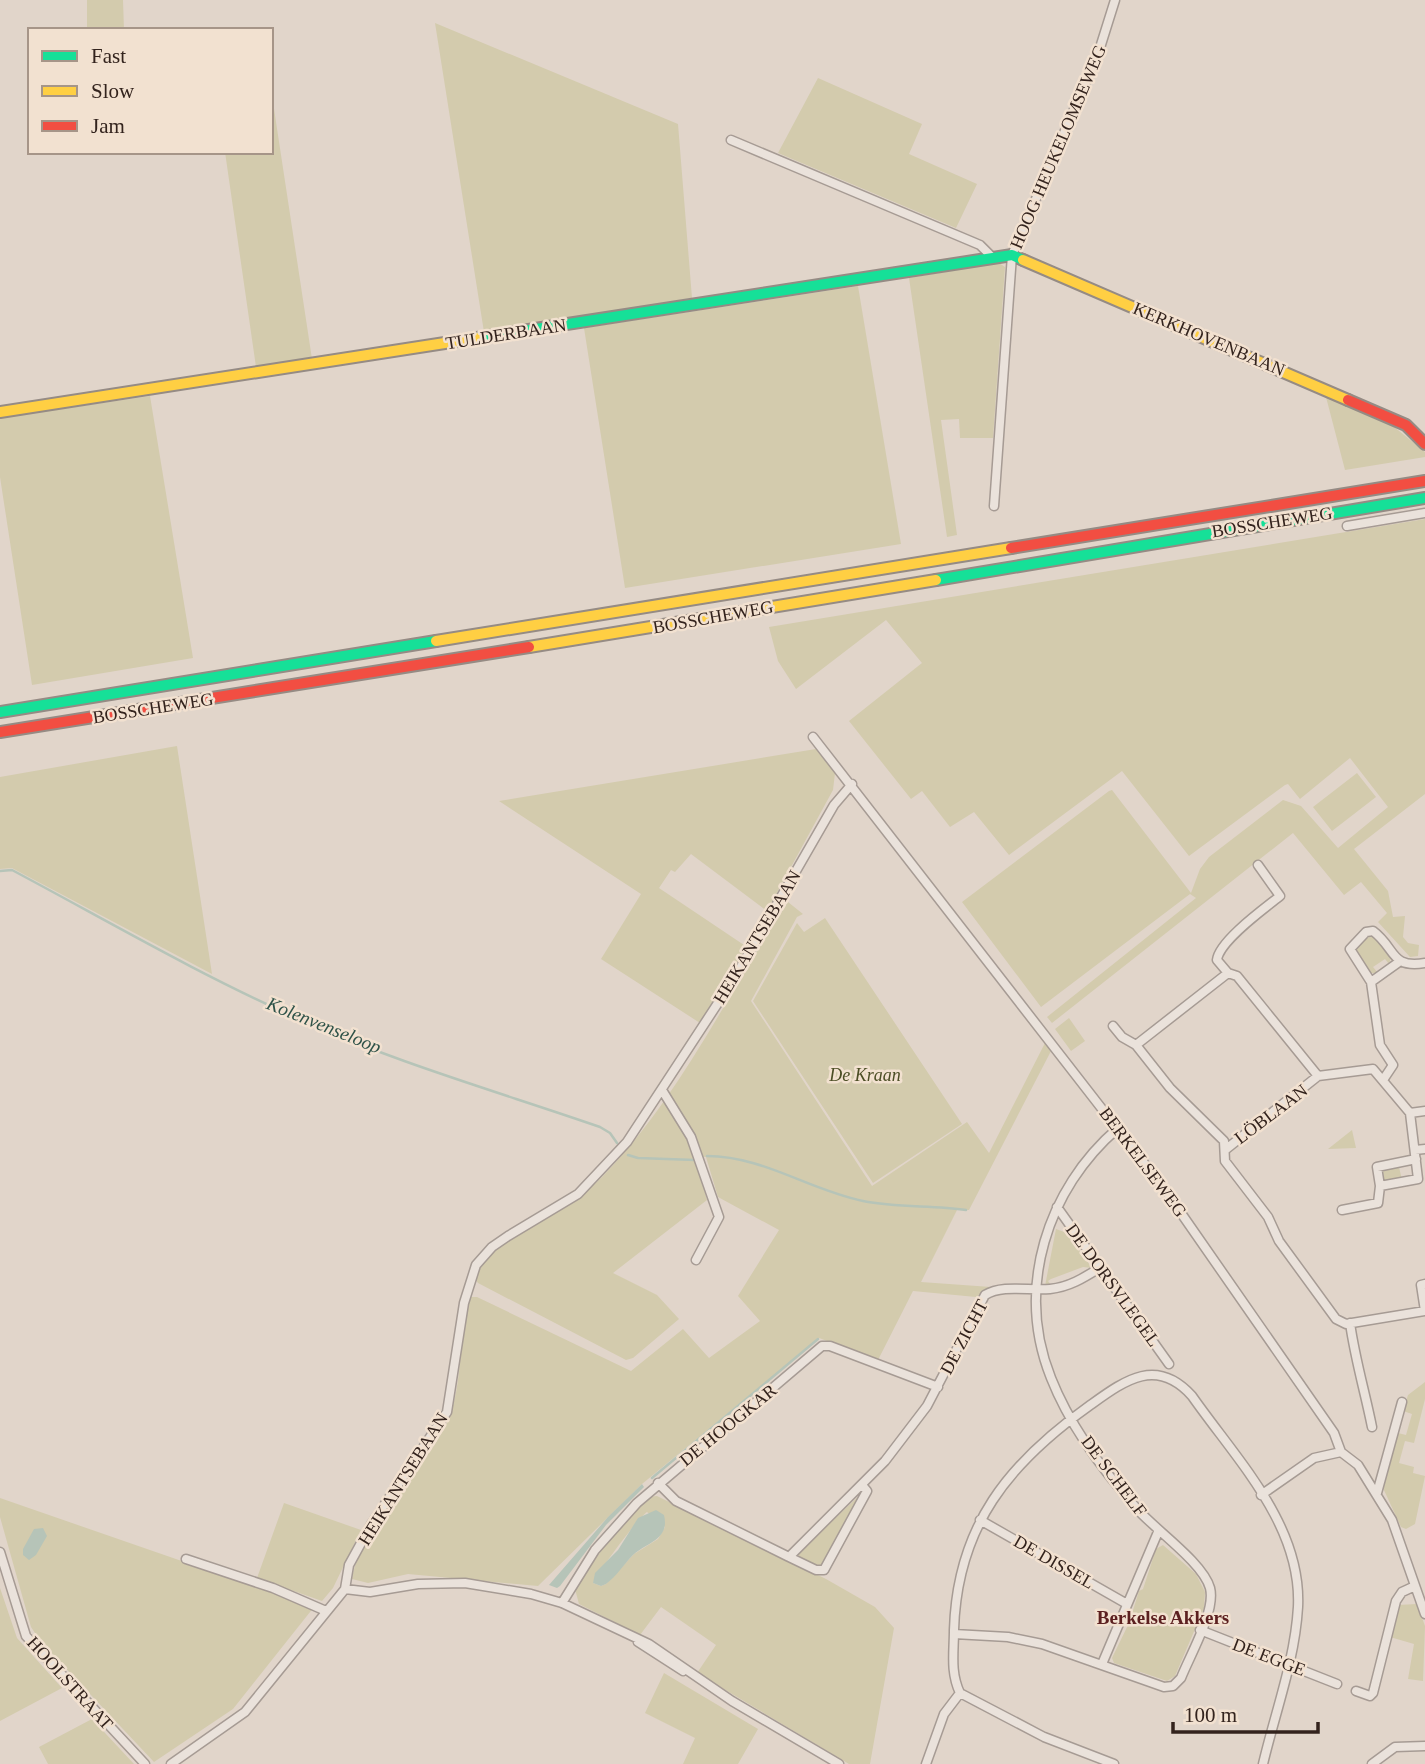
<svg xmlns="http://www.w3.org/2000/svg" width="1425" height="1764" font-family="Georgia,serif">
  <style>
    .green { fill: #d3cbad; fill-rule: evenodd }
    .water { fill: #b6c4b8 }
    .lines { fill: none; stroke-linecap: round; stroke-linejoin: round }
    .stream { stroke: #b6c4b8; stroke-width: 2.5 }
    .street-casing { stroke: #a69b94; stroke-width: 11 }
    .fast-casing { stroke: #958b84; stroke-width: 14 }
    .slow-casing { stroke: #958b84; stroke-width: 14 }
    .jam-casing { stroke: #958b84; stroke-width: 14 }
    .street { stroke: #eae2db; stroke-width: 8 }
    .fast { stroke: #16e098; stroke-width: 10 }
    .slow { stroke: #ffcf43; stroke-width: 10 }
    .jam { stroke: #f24e42; stroke-width: 10 }
    .labels { text-anchor: middle; dominant-baseline: central; stroke-width: 5; stroke-linejoin: round; paint-order: stroke }
    .street-label { font-size: 18px; fill: #33231d; stroke: #f2e1d0 }
    .park-label { font-size: 18px; font-style: italic; fill: #4c4e25; stroke: #f2e1d0 }
    .water-label { font-size: 19px; font-style: italic; fill: #2e5248; stroke: #f2e1d0 }
    .neighbourhood-label { font-size: 19px; font-weight: bold; fill: #5c2020; stroke: #f2e1d0 }
  </style>
  <rect width="100%" height="100%" fill="#e1d5ca"/>
  <path class="green" d="M87,0H123L124,30H87Z
    M435,23L678,124L692,298L484,332Z
    M818,78L922,124L909,154L977,184L956,228L778,153Z
    M271,89L312,359L256,367L225,152H271Z
    M999,263L1005,267L993,438H960L959,419L941,420L957,535L947,537L909,278Z
    M858,286L901,544L625,588L584,328Z
    M150,396L193,658L32,685L0,477V418Z
    M1326,397L1393,426L1425,452V457L1345,470Z
    M1425,519V794L1354,849L1388,891L1393,917L1405,916L1403,937L1408,943L1419,945L1418,956L1410,957L1378,922L1387,913L1361,882L1344,895L1293,833L1052,1023L1047,1017L1196,898L1190,894L1041,1007L962,902L1109,791L1112,790L1191,893L1200,869L1209,857L1283,800L1301,806L1338,848L1388,807L1350,758L1300,799L1288,784L1285,785L1189,856L1122,771L1009,855L974,812L950,827L922,791L911,799L849,721L922,663L886,620L796,689L778,661L769,627Z
    M177,746L212,974L12,868L0,869V777Z
    M816,749L835,773L833,790L767,911L691,854L675,872L671,870L659,888L747,947L700,1023L601,959L641,894L499,801Z
    M1357,773L1376,797L1332,831L1313,807Z
    M788,902L803,914L797,917L751,1001L872,1186L967,1122L989,1153L1045,1043L1051,1051L969,1210H957L921,1282L991,1287L976,1297L913,1291L878,1360L819,1338L642,1484L538,1586L408,1574L368,1583L352,1579C362,1519 420,1477 446,1425C462,1391 460,1345 464,1308L470,1297H477L631,1371L683,1329L709,1358L760,1321L738,1296L779,1230L718,1197L706,1157L695,1156L707,1200L613,1273L657,1295L679,1319L633,1358L626,1360L478,1283L475,1279C494,1231 566,1213 602,1177C679,1098 728,993 788,902Z
    M825,918L962,1124L873,1183L753,1001L797,923L804,932Z
    M1372,935L1391,958L1389,964L1385,959L1373,967L1378,973H1371L1354,952L1357,945Z
    M1069,1018L1085,1041L1071,1051L1055,1029Z
    M1352,1130L1356,1148L1328,1149Z
    M1399,1167L1402,1180L1384,1183L1383,1170Z
    M1056,1229L1067,1233L1092,1268L1083,1267L1051,1279L1048,1281L1051,1285L1045,1286Z
    M1425,1382V1399L1414,1443L1405,1441L1399,1463L1414,1467L1413,1473L1425,1476L1415,1524L1406,1529L1401,1527L1383,1488L1398,1433L1406,1435L1412,1414L1403,1411L1408,1395Z
    M861,1494L823,1566H817L798,1557L799,1552Z
    M657,1496L826,1579L875,1607L894,1628L870,1764H849L697,1673L716,1645L661,1607L640,1635L579,1604L575,1589L610,1538L648,1497ZM647,1512L665,1527L658,1539L634,1554L606,1584L601,1586L593,1583C598,1572 638,1518 647,1512Z
    M0,1498L314,1607L233,1709L154,1762L41,1642L31,1627L0,1517Z
    M284,1503L361,1530L333,1588L322,1601L257,1578Z
    M1163,1545L1196,1574L1205,1592L1204,1608L1175,1676L1167,1681L1114,1663L1112,1658L1129,1623L1139,1591L1143,1589L1156,1549Z
    M0,1588L17,1638L62,1688L0,1721Z
    M1417,1604L1425,1626L1423,1681L1408,1679L1414,1644L1390,1637L1398,1605Z
    M664,1673L758,1729L738,1764H683L695,1738L645,1713Z
    M92,1719L134,1764H48L39,1747Z"/>
  <path class="water" d="M642,1484L644,1487L606,1525L560,1586L557,1588L549,1585L608,1517Z
    M656,1510L664,1515C670,1540 647,1542 633,1555C623,1565 617,1576 606,1584L601,1586L593,1583L595,1573L618,1550L638,1518Z
    M43,1528L47,1536L36,1555L29,1560L23,1555V1549L34,1529Z"/>
  <g class="lines">
    <path class="stream" d="M0,871L12,870C106,920 198,974 295,1017C393,1062 499,1092 600,1127L610,1133L617,1143
      M628,1155L638,1158L695,1160
      M707,1156C763,1156 809,1190 863,1201C897,1208 932,1205 966,1210
      M652,1478L818,1339"/>
    <defs>
      <path id="street" d="M731,140L980,245L991,256
        M994,506L1012,255L1099,51L1115,0
        M1347,526L1425,513
        M813,737L1165,1190L1334,1433L1341,1452L1358,1465L1392,1520L1425,1614
        M1371,982L1399,962
        M1113,1026L1122,1037L1136,1045L1170,1088L1224,1141L1225,1161L1268,1217L1279,1241L1336,1319L1346,1324L1425,1311
        M1136,1045L1228,973
        M1318,1076L1373,1069L1410,1113L1425,1111
        M1383,1080L1393,1065L1380,1045L1371,982L1350,949L1366,932L1373,931C1396,948 1390,969 1425,963
        M662,1090L691,1137L719,1217L696,1260
        M1225,1150L1318,1076L1237,976L1228,973L1217,960C1219,941 1265,908 1280,896L1258,865
        M1415,1150L1425,1149
        M1380,1186L1418,1179L1410,1113
        M1057,1207L1169,1364
        M1342,1210L1378,1203L1380,1186L1377,1167L1416,1159
        M1425,1284L1421,1285L1425,1311
        M1350,1323C1355,1359 1365,1392 1372,1427
        M658,1483L676,1501L789,1557L885,1461L927,1406L985,1295C1003,1284 1029,1291 1050,1289C1070,1287 1085,1277 1101,1267
        M1377,1493L1402,1402
        M1261,1495L1314,1458L1341,1452
        M980,1520L1127,1604
        M0,1552L26,1636L145,1764
        M789,1557L816,1570H824L867,1491L862,1485
        M186,1559L273,1588L326,1611
        M345,1589L370,1592L418,1584L465,1583L531,1594L562,1603L649,1644L732,1701L839,1764
        M562,1603L595,1550L637,1503L822,1346H830L938,1387
        M1200,1630L1337,1684
        M954,1634L1008,1637L1042,1644L1164,1687L1173,1686L1181,1678C1190,1655 1216,1611 1210,1588C1203,1563 1157,1531 1138,1510C1104,1472 1070,1426 1051,1378C1015,1288 1047,1189 1118,1128
        M638,1642L683,1671
        M1102,1664L1158,1532
        M1356,1691L1370,1696L1373,1693L1396,1601L1402,1592L1415,1586
        M171,1764L245,1712L345,1589L349,1565L372,1523L447,1412L464,1303L476,1265L492,1247L508,1236L578,1194L627,1142L735,977L834,805L852,784
        M926,1764L944,1714L960,1693
        M1114,1764L1044,1737L960,1693C950,1672 954,1652 954,1630C957,1526 1009,1463 1089,1406C1124,1381 1156,1356 1192,1396C1236,1459 1302,1525 1298,1607C1295,1660 1275,1713 1263,1764
        M1372,1764L1395,1747L1425,1746"/>
      <path id="fast" d="M477,338L1012,255L1023,260
        M936,580L1425,498
        M0,712L436,641"/>
      <path id="slow" d="M1023,260L1348,400
        M0,412L477,338
        M436,641L1011,548
        M529,647L936,580"/>
      <path id="jam" d="M1348,400L1406,425L1425,444
        M1011,548L1425,481
        M0,732L529,647"/>
    </defs>
    <use href="#street" class="street-casing"/>
    <use href="#fast" class="fast-casing"/>
    <use href="#slow" class="slow-casing"/>
    <use href="#jam" class="jam-casing"/>
    <use href="#street" class="street"/>
    <use href="#fast" class="fast"/>
    <use href="#slow" class="slow"/>
    <use href="#jam" class="jam"/>
  </g>
  <g class="labels">
    <g class="street-label">
      <text transform="translate(1058 147) rotate(-67)">HOOG HEUKELOMSEWEG</text>
      <text transform="translate(506 334) rotate(-9)">TULDERBAAN</text>
      <text transform="translate(1209 339) rotate(23)">KERKHOVENBAAN</text>
      <text transform="translate(1272 522) rotate(-9)">BOSSCHEWEG</text>
      <text transform="translate(713 617) rotate(-10)">BOSSCHEWEG</text>
      <text transform="translate(153 708) rotate(-9)">BOSSCHEWEG</text>
      <text transform="translate(757 937) rotate(-59)">HEIKANTSEBAAN</text>
      <text transform="translate(1271 1114) rotate(-37)">LÖBLAAN</text>
      <text transform="translate(1143 1162) rotate(53)">BERKELSEWEG</text>
      <text transform="translate(1113 1285) rotate(54)">DE DORSVLEGEL</text>
      <text transform="translate(964 1337) rotate(-62)">DE ZICHT</text>
      <text transform="translate(728 1425) rotate(-39)">DE HOOGKAR</text>
      <text transform="translate(1114 1476) rotate(53)">DE SCHELF</text>
      <text transform="translate(403 1479) rotate(-58)">HEIKANTSEBAAN</text>
      <text transform="translate(1054 1562) rotate(30)">DE DISSEL</text>
      <text transform="translate(1269 1657) rotate(21)">DE EGGE</text>
      <text transform="translate(70 1683) rotate(48)">HOOLSTRAAT</text>
    </g>
    <g class="park-label">
      <text x="865" y="1075">De Kraan</text>
    </g>
    <g class="water-label">
      <text transform="translate(324 1025) rotate(22)">Kolenvenseloop</text>
    </g>
    <g class="neighbourhood-label">
      <text x="1163" y="1617">Berkelse Akkers</text>
    </g>
  </g>
  <rect x="28" y="28" width="245" height="126" fill="#f2e1d0" stroke="#a69588" stroke-width="2"/>
  <rect x="42" y="51" width="35" height="10" fill="#16e098" stroke="#a69588" stroke-width="2"/>
  <text x="91" y="63" font-size="21" fill="#33231d">Fast</text>
  <rect x="42" y="86" width="35" height="10" fill="#ffcf43" stroke="#a69588" stroke-width="2"/>
  <text x="91" y="98" font-size="21" fill="#33231d">Slow</text>
  <rect x="42" y="121" width="35" height="10" fill="#f24e42" stroke="#a69588" stroke-width="2"/>
  <text x="91" y="133" font-size="21" fill="#33231d">Jam</text>
  <path d="M1173 1722v10h145v-10" fill="none" stroke="#33231d" stroke-width="3.5"/>
  <text x="1184" y="1722" font-size="21" fill="#33231d" stroke="#f2e1d0" stroke-width="5" paint-order="stroke">100 m</text>
</svg>
